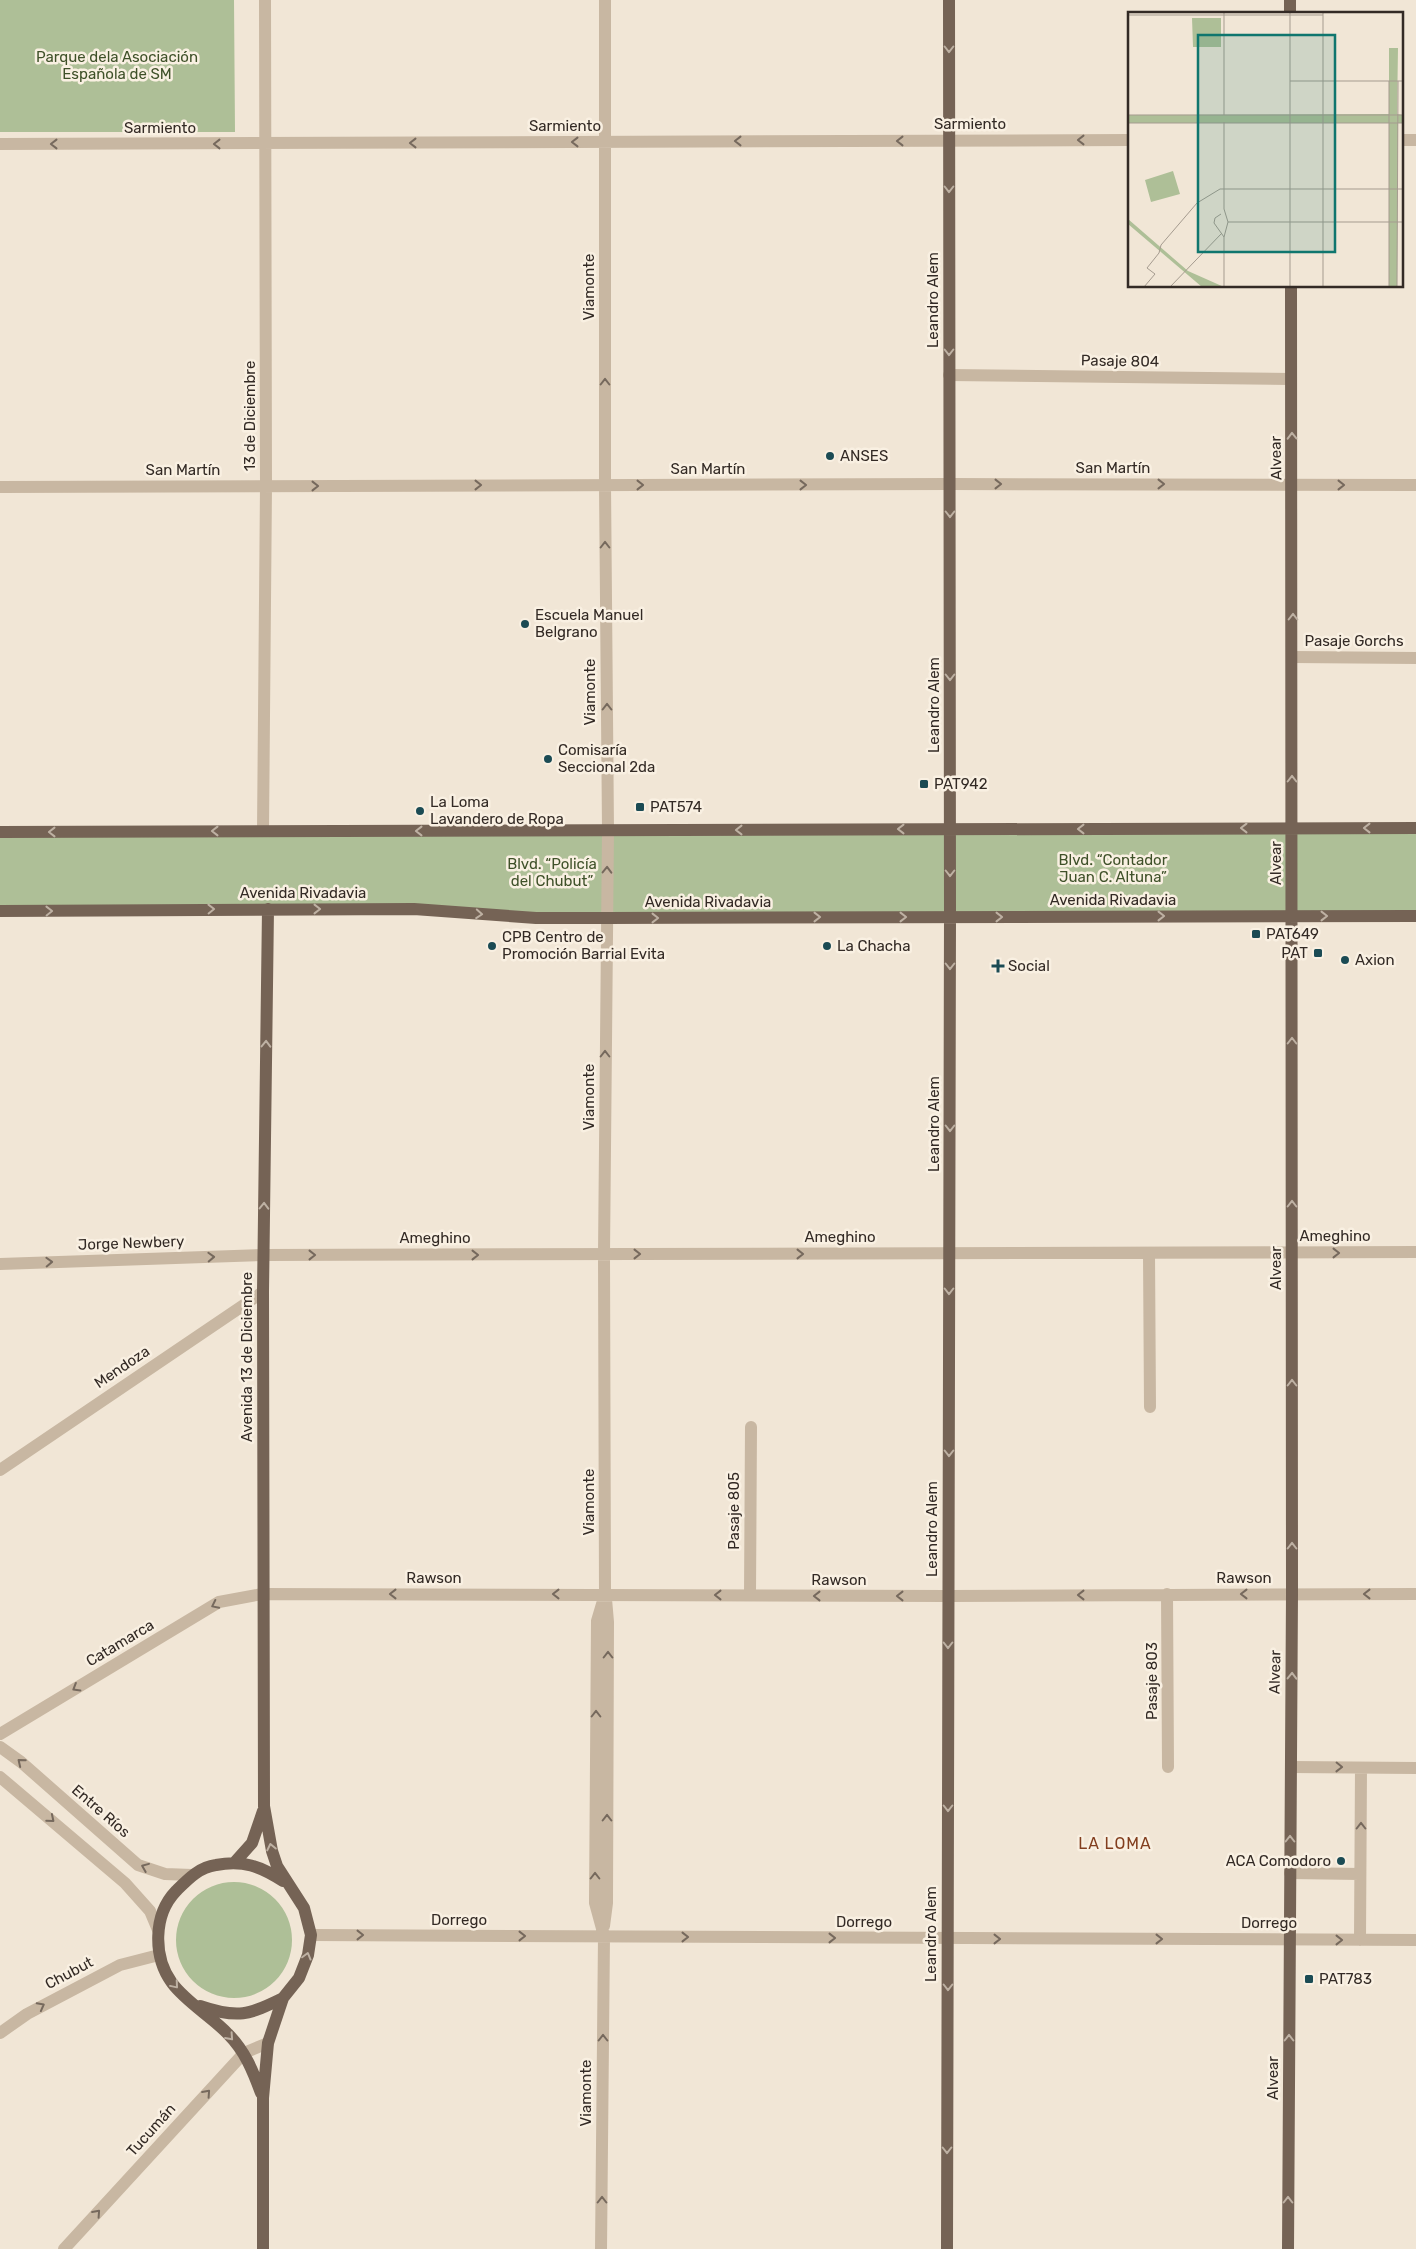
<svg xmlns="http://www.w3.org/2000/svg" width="1416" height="2249" font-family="Rubik,sans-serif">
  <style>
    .green { fill: #aebf97 }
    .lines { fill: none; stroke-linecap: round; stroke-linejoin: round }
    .minor { stroke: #c8b7a2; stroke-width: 12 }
    .major { stroke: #756355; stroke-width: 12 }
    .oneway { stroke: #beb1a3 }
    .oneway2 { stroke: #76695d }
    .poi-dot { fill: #1b4b54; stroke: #f9f0e2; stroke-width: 2 }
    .labels { text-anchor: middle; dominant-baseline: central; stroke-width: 5; stroke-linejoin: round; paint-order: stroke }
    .park-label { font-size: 15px; fill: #3f5129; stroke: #f9f0e2 }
    .street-label { font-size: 15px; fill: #332a25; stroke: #f9f0e2 }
    .poi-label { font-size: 15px; fill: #332a25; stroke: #f9f0e2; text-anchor: start }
    .neighbourhood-label { font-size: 16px; letter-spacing: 1px; fill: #823e1e; stroke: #f9f0e2 }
    .inset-road { fill: none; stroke: #a59b8f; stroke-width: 1 }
    .view { fill: #0f766e; fill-opacity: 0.15; stroke: #0f766e; stroke-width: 2.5 }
    .inset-edge { fill: none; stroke: #332a25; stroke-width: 2.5 }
  </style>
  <rect width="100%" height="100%" fill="#f1e6d6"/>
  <path class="green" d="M0,0H234L235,132H0Z
    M1416,828V916L606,918L414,909L0,911V832Z
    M176 1940a58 58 0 1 1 116 0a58 58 0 1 1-116 0Z"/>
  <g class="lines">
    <path class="minor" d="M1402,140H1416
      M0,144L1130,140
      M949,375L1291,379
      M0,487L950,484L1416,485
      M1293,657L1416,658
      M263,831L266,486L265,0
      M1149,1253L1150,1407
      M0,1264L264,1255L1416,1252
      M0,1470L263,1292
      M1167,1594L1168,1767
      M750,1595L751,1427
      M0,1734L219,1602L262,1594L948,1596L1416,1594
      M0,1747L21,1762L138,1865L165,1874L192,1875
      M1291,1767L1416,1768
      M0,1777L125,1883L150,1911L158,1930
      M1290,1873L1360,1874
      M604,1926L607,1903L608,1622L606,1599
      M311,1935L1416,1940
      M1360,1940L1361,1768
      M0,2033L27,2014L120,1965L159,1955
      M64,2249L244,2053L268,2043
      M601,2249L604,1936L595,1903L597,1621L605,1594L604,1254L608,830L605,485V0"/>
    <path class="major" d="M1290,0V14
      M0,832L1416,828
      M0,911L414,909L536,918H606L1416,916
      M235,1862L252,1843L263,1811
      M200,2006C238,2019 249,2015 283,1998
      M261,2093C253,2071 245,2051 228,2034C212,2017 186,2002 172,1983C153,1957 153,1915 176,1891C187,1880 199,1867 216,1865C243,1860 260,1866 283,1881
      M263,2249V2098L268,2043L283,1998L299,1978L308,1955L311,1935L304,1908L277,1866L272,1851L264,1806L263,1292L268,909
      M947,2249L950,917L949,0
      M1288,2249L1292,1594L1291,286"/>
  </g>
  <defs><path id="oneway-chevron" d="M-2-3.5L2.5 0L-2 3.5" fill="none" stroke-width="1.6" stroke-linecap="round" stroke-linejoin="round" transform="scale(1.25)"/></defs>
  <g class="oneway">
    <use href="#oneway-chevron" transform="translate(949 49) rotate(90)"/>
    <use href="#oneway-chevron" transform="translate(949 189) rotate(90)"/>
    <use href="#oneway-chevron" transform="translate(949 352) rotate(90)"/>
    <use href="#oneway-chevron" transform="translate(1292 436) rotate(-91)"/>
    <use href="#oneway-chevron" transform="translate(950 514) rotate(90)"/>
    <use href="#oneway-chevron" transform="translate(1293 617) rotate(-90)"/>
    <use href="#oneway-chevron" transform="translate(950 677) rotate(90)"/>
    <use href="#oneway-chevron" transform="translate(1292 779) rotate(-90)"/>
    <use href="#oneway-chevron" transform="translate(1244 828) rotate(180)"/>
    <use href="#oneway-chevron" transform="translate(1367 828) rotate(180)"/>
    <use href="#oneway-chevron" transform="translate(901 829) rotate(180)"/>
    <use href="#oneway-chevron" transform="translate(1081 829) rotate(180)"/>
    <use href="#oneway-chevron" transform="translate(739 830) rotate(180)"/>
    <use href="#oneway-chevron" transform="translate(215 831) rotate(180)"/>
    <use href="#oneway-chevron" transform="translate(419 831) rotate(180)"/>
    <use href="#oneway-chevron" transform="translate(52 832) rotate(180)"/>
    <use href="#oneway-chevron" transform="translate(950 873) rotate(90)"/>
    <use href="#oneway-chevron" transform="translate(211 909) rotate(-1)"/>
    <use href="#oneway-chevron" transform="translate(317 909)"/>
    <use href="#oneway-chevron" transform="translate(49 911) rotate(-1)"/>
    <use href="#oneway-chevron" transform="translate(479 914) rotate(4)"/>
    <use href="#oneway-chevron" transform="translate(1161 916)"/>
    <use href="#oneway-chevron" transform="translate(1324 916)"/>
    <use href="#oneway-chevron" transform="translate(817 917)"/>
    <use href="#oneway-chevron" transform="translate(903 917)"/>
    <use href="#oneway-chevron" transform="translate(999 917)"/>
    <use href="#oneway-chevron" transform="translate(655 918)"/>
    <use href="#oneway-chevron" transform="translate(950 966) rotate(90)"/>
    <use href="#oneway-chevron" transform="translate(1292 1041) rotate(-90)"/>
    <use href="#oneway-chevron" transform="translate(266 1044) rotate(-89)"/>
    <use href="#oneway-chevron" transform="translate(950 1128) rotate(90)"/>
    <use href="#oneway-chevron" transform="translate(1292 1204) rotate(-90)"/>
    <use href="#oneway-chevron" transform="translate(264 1206) rotate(-89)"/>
    <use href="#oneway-chevron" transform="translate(949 1291) rotate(90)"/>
    <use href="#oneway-chevron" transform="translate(1292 1383) rotate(-90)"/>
    <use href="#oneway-chevron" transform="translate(949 1453) rotate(90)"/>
    <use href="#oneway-chevron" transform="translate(1292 1546) rotate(-90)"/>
    <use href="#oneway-chevron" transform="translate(948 1645) rotate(90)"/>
    <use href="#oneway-chevron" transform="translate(1292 1676) rotate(-89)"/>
    <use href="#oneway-chevron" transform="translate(948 1808) rotate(90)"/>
    <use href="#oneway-chevron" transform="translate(1290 1839) rotate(-90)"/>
    <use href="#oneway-chevron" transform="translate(271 1847) rotate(-102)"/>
    <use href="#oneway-chevron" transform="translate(307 1956) rotate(-75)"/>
    <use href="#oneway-chevron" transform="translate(175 1985) rotate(50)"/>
    <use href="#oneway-chevron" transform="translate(948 1987) rotate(90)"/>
    <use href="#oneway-chevron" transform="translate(230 2037) rotate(48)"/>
    <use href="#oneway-chevron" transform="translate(1289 2038) rotate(-90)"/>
    <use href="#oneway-chevron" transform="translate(947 2150) rotate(90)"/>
    <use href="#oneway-chevron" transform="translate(1288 2200) rotate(-90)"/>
  </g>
  <g class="oneway2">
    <use href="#oneway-chevron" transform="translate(1081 140) rotate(180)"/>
    <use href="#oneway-chevron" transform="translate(738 141) rotate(180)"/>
    <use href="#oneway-chevron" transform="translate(900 141) rotate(180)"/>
    <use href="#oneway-chevron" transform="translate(575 142) rotate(180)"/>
    <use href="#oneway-chevron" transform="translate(413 143) rotate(180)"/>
    <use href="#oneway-chevron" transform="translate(54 144) rotate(180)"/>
    <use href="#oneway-chevron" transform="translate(217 144) rotate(180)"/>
    <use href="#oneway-chevron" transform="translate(605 382) rotate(-90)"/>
    <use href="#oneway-chevron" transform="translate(998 484)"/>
    <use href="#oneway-chevron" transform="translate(1161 484)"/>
    <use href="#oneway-chevron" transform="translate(478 485)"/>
    <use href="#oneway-chevron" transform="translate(640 485)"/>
    <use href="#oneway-chevron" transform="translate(803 485)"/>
    <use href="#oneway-chevron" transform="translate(1341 485)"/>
    <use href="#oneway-chevron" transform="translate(315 486)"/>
    <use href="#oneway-chevron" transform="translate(605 545) rotate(-90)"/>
    <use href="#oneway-chevron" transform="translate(607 707) rotate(-90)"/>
    <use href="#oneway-chevron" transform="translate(607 870) rotate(-89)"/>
    <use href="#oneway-chevron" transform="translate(605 1054) rotate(-90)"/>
    <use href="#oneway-chevron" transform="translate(1336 1253)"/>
    <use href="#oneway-chevron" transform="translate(637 1254)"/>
    <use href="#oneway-chevron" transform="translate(800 1254)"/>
    <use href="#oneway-chevron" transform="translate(312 1255)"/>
    <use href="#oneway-chevron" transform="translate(475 1255)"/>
    <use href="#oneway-chevron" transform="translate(211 1257) rotate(-2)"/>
    <use href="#oneway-chevron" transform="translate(49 1262) rotate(-2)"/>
    <use href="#oneway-chevron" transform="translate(393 1594) rotate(-180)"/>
    <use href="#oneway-chevron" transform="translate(556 1594) rotate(-180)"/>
    <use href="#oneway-chevron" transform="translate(1244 1594) rotate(180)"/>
    <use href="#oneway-chevron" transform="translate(1367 1594) rotate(180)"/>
    <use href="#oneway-chevron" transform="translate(718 1595) rotate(-180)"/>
    <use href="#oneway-chevron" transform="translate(1081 1595) rotate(180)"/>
    <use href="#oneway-chevron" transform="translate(817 1596) rotate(-180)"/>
    <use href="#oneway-chevron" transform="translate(900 1596) rotate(-180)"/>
    <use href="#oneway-chevron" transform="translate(215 1605) rotate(154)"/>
    <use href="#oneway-chevron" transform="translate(608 1655) rotate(-90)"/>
    <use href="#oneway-chevron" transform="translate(76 1688) rotate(149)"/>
    <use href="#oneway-chevron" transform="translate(596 1714) rotate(-90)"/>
    <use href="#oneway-chevron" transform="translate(21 1762) rotate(-141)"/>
    <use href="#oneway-chevron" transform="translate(1339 1767) rotate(1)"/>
    <use href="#oneway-chevron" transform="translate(607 1818) rotate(-90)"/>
    <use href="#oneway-chevron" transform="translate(51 1819) rotate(40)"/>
    <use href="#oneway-chevron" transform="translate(1361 1826) rotate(-90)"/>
    <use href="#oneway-chevron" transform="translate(145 1867) rotate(-158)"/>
    <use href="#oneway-chevron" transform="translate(595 1876) rotate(-90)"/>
    <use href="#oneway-chevron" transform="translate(360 1935)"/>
    <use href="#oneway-chevron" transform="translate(522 1936)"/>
    <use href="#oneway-chevron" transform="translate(685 1937)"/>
    <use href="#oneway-chevron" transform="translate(832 1938)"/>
    <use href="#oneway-chevron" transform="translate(997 1939)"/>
    <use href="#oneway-chevron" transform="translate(1159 1939)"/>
    <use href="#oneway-chevron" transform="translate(1339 1940)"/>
    <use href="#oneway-chevron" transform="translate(41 2006) rotate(-28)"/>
    <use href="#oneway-chevron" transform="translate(603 2038) rotate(-90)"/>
    <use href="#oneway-chevron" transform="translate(207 2093) rotate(-48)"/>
    <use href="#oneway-chevron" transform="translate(602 2200) rotate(-90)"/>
    <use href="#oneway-chevron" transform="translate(97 2213) rotate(-48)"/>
  </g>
  <g class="poi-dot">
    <circle cx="830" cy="456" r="5"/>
    <circle cx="525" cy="624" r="5"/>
    <circle cx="548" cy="759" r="5"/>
    <rect x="919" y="779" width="10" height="10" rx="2.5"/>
    <rect x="635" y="802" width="10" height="10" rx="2.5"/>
    <circle cx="420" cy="811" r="5"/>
    <rect x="1251" y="929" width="10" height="10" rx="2.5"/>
    <circle cx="492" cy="946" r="5"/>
    <circle cx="827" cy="946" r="5"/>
    <rect x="1313" y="948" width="10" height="10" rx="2.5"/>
    <circle cx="1345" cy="960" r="5"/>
    <path d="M995.5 958.5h5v5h5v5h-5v5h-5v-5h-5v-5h5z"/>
    <circle cx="1341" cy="1861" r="5"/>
    <rect x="1304" y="1974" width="10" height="10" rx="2.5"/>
  </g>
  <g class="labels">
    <g class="park-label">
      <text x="117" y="57">Parque dela Asociación<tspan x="117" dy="17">Española de SM</tspan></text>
      <text x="1113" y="860">Blvd. “Contador<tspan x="1113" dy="17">Juan C. Altuna”</tspan></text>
      <text x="552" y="864">Blvd. “Policía<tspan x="552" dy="17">del Chubut”</tspan></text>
    </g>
    <g class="street-label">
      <text x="970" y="124">Sarmiento</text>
      <text x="565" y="126">Sarmiento</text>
      <text x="160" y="128">Sarmiento</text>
      <text transform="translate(589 287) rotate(-90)">Viamonte</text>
      <text transform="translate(933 300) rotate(-90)">Leandro Alem</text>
      <text transform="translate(1120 361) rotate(1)">Pasaje 804</text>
      <text transform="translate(250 416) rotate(-90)">13 de Diciembre</text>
      <text transform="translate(1276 458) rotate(-91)">Alvear</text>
      <text x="1113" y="468">San Martín</text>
      <text x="708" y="469">San Martín</text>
      <text x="183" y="470">San Martín</text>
      <text x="1354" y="641">Pasaje Gorchs</text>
      <text transform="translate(590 692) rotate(-90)">Viamonte</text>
      <text transform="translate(934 705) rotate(-90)">Leandro Alem</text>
      <text transform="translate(1276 863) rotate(-90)">Alvear</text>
      <text x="303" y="893">Avenida Rivadavia</text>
      <text x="1113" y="900">Avenida Rivadavia</text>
      <text x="708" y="902">Avenida Rivadavia</text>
      <text transform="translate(589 1097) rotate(-90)">Viamonte</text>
      <text transform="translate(934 1124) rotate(-90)">Leandro Alem</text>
      <text x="1335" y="1236">Ameghino</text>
      <text x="840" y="1237">Ameghino</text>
      <text x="435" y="1238">Ameghino</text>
      <text transform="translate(131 1243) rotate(-2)">Jorge Newbery</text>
      <text transform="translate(1276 1268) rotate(-90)">Alvear</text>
      <text transform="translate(247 1357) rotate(-90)">Avenida 13 de Diciembre</text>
      <text transform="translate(122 1367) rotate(-34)">Mendoza</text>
      <text transform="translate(589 1502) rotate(-90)">Viamonte</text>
      <text transform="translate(734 1511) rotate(-90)">Pasaje 805</text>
      <text transform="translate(932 1529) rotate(-90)">Leandro Alem</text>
      <text x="434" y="1578">Rawson</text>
      <text x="1244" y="1578">Rawson</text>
      <text x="839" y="1580">Rawson</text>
      <text transform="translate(120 1643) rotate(-31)">Catamarca</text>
      <text transform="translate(1275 1672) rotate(-89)">Alvear</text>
      <text transform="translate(1152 1681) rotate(-90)">Pasaje 803</text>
      <text transform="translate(101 1811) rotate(41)">Entre Ríos</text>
      <text x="459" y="1920">Dorrego</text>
      <text x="864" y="1922">Dorrego</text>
      <text x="1269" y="1923">Dorrego</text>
      <text transform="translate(931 1934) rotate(-90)">Leandro Alem</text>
      <text transform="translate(69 1973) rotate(-28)">Chubut</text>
      <text transform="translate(1273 2078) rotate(-90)">Alvear</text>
      <text transform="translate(586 2093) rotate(-90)">Viamonte</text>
      <text transform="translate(151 2130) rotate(-48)">Tucumán</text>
    </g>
    <g class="poi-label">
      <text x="840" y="456">ANSES</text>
      <text x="535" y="615">Escuela Manuel<tspan x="535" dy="17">Belgrano</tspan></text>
      <text x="558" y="750">Comisaría<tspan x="558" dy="17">Seccional 2da</tspan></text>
      <text x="934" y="784">PAT942</text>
      <text x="430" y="802">La Loma<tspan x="430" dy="17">Lavandero de Ropa</tspan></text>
      <text x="650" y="807">PAT574</text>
      <text x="1266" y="934">PAT649</text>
      <text x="502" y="937">CPB Centro de<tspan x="502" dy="17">Promoción Barrial Evita</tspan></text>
      <text x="837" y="946">La Chacha</text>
      <text x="1308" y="953" text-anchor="end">PAT</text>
      <text x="1355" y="960">Axion</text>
      <text x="1008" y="966">Social</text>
      <text x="1331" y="1861" text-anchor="end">ACA Comodoro</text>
      <text x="1319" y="1979">PAT783</text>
    </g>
    <g class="neighbourhood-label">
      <text x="1115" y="1843">LA LOMA</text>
    </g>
  </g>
  <g transform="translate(1128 12)">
    <rect width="275" height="275" fill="#f1e6d6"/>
    <path d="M64,6H93V35H65ZM261,36H270L269,102L275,103V111H270L269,275H261V111H0V103L261,102ZM45,159L52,182L23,190L17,168ZM0,207L60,259L96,275H74L0,212Z" fill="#aebf97"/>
    <path class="inset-road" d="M0,3H195M162,69H275M0,103H275M96,103V0M0,111H275M93,202L87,206L86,211L96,225M100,210H275M16,275L27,262L19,256L31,241L33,233L69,191L92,177H275M42,275L94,221M96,275V225L100,210L96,197V110M162,275V0M195,275V0M261,275V69M269,275L270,69"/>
    <path class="view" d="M70,23H207V240H70Z"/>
    <rect width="275" height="275" class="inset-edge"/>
  </g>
</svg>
